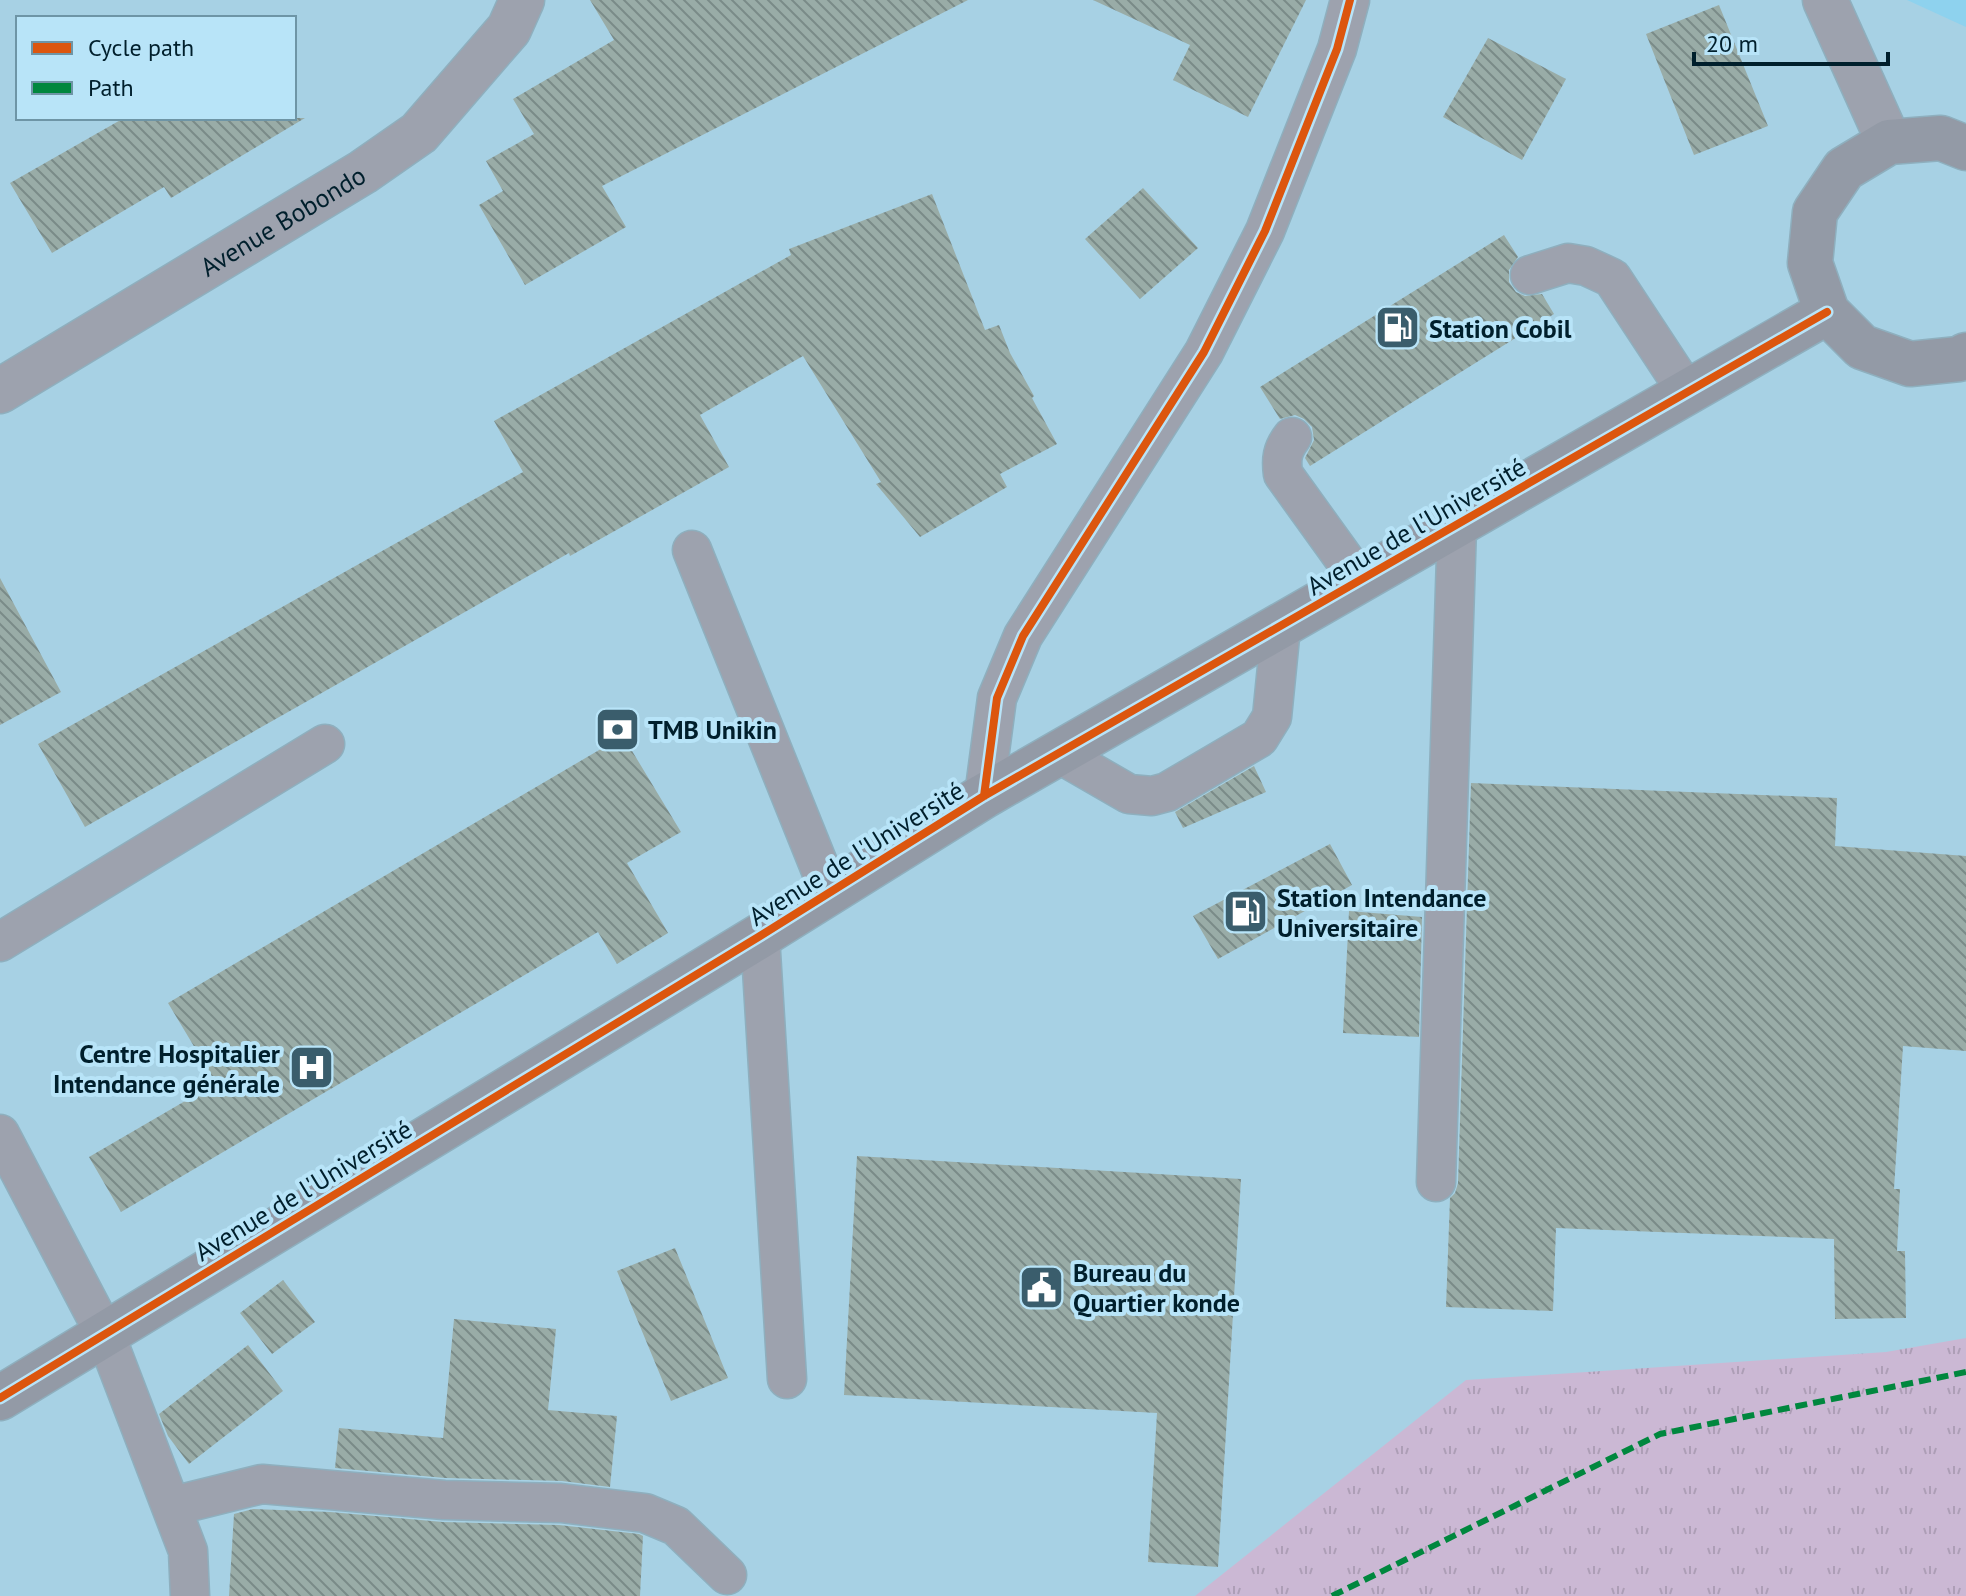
<svg xmlns="http://www.w3.org/2000/svg" width="1966" height="1596" font-family="'PT Sans',sans-serif">
  <style>
    .built { fill: #8ed2ee }
    .grass { fill: url(#grass-tufts) }
    .building { fill: url(#building-back-hatch) }
    .lines { fill: none; stroke-linecap: round; stroke-linejoin: round }
    .lane-casing { stroke: #8eafbe; stroke-width: 41 }
    .street-casing { stroke: #8eafbe; stroke-width: 47 }
    .secondary-casing { stroke: #8eafbe; stroke-width: 47 }
    .lane { stroke: #9da2ae; stroke-width: 38 }
    .street { stroke: #9da2ae; stroke-width: 44 }
    .secondary { stroke: #939aa6; stroke-width: 44 }
    .quiet { stroke: #00873e; stroke-width: 6; stroke-dasharray: 12 6; stroke-linecap: butt }
    .cycleway-casing { stroke: #b8e4f8; stroke-width: 13 }
    .cycleway { stroke: #dc560e; stroke-width: 8 }
    .labels { text-anchor: middle; dominant-baseline: central; stroke-width: 8; stroke-linejoin: round; paint-order: stroke }
    .street-label { font-size: 26px; fill: #001f2c; stroke: #b8e4f8 }
    .poi-label { font-size: 26px; font-weight: bold; fill: #001f2c; stroke: #b8e4f8; text-anchor: start }
  </style>
  <defs>
    <pattern id="grass-tufts" width="24" height="20" patternUnits="userSpaceOnUse" patternTransform="scale(2)"><rect width="24" height="20" fill="#cbb8d4"/><path d="M3 7l-1-3M5 7V3M7 7l1-3M15 17l-1-3M17 17v-4M19 17l1-3" fill="none" stroke="#ad9eb6"/></pattern>
    <pattern id="building-back-hatch" width="6" height="6" patternUnits="userSpaceOnUse" patternTransform="scale(2)"><rect width="6" height="6" fill="#99aca7"/><path d="M-1 5l2 2M0 0l6 6M5-1l2 2" fill="none" stroke="#7a8b88"/></pattern>
  </defs>
  <rect width="100%" height="100%" fill="#a7d1e4"/>
  <path class="built" d="M1907,0H1966V27Z"/>
  <path class="grass" d="M1966,1338V1596H1195L1466,1380L1886,1352Z"/>
  <path class="building" d="M590,0H968L602,186L626,227L525,285L479,205L503,191L486,161L534,134L513,99L614,40Z
    M1093,0H1306L1248,117L1173,80L1190,45Z
    M1719,5L1768,126L1694,155L1646,34Z
    M1488,38L1566,79L1522,160L1443,117Z
    M124,118H305L171,198L164,187L52,253L10,183Z
    M1143,188L1198,248L1140,299L1085,239Z
    M932,194L985,330L999,325L1010,353L1034,396L1032,398L1057,444L1000,474L1007,487L920,537L876,484L881,482L803,356L700,415L729,467L570,556L569,553L85,827L38,744L523,472L494,421L791,255L789,249Z
    M1504,235L1518,257L1509,270V282L1516,292L1525,296L1542,294L1554,314L1310,466L1305,458L1314,440L1312,427L1304,419L1295,415L1280,419L1260,387Z
    M0,578L61,692L0,725Z
    M623,736L681,832L627,863L668,933L617,964L598,932L121,1212L89,1157L216,1083L168,1003Z
    M1254,766L1266,792L1183,828L1175,812Z
    M1471,783L1837,798L1835,846L1966,856V1051L1903,1046L1894,1189H1900L1897,1251H1905L1906,1318L1835,1319L1834,1239L1556,1228L1553,1311L1446,1307L1450,1198L1455,1193L1458,1183Z
    M1330,844L1352,885L1218,959L1193,916Z
    M1349,911L1422,917L1419,1037L1343,1033Z
    M857,1156L1241,1179L1218,1567L1148,1562L1157,1413L844,1395Z
    M675,1248L728,1378L671,1401L617,1271Z
    M283,1280L315,1322L272,1354L240,1313Z
    M454,1319L556,1329L548,1410L617,1416L610,1487L562,1481L445,1478L335,1468L339,1428L443,1438Z
    M248,1345L283,1391L189,1464L168,1436L159,1414Z
    M253,1509L330,1512L443,1522L559,1525L639,1534L643,1536L640,1596H229L234,1514Z"/>
  <g class="lines">
    <defs>
      <path id="lane" d="M1530,275L1568,263L1586,266L1612,278L1687,392
        M1292,437C1282,450 1281,459 1283,474L1360,581
        M692,550L830,893
        M1058,753L1129,794L1152,796L1167,792L1259,738L1272,717L1281,627
        M984,796L997,698L1023,636L1204,352L1265,231L1337,49L1350,0
        M760,936L787,1379
        M0,942L325,744
        M0,1134L105,1334L188,1551L190,1596
        M1436,1182L1457,526
        M173,1506L262,1484L444,1500L561,1503L645,1513L676,1526L727,1575"/>
      <g id="street">
        <path d="M1825,0L1889,142"/>
        <path id="s1" d="M0,391L363,172L419,133L509,29L522,0"/>
      </g>
      <path id="secondary" d="M1966,148L1941,138L1889,142L1844,169L1815,212L1810,263L1827,312L1862,347L1910,364L1959,359L1966,355
        M0,1398L760,936L984,796L1827,312"/>
    </defs>
    <use href="#lane" class="lane-casing"/>
    <use href="#street" class="street-casing"/>
    <use href="#secondary" class="secondary-casing"/>
    <use href="#lane" class="lane"/>
    <use href="#street" class="street"/>
    <use href="#secondary" class="secondary"/>
    <path class="quiet" d="M1332,1596L1660,1434L1966,1372"/>
    <defs>
      <path id="cycleway" d="M984,796L997,698L1023,636L1204,352L1265,231L1337,49L1350,0
        M0,1398L760,936L984,796L1827,312"/>
    </defs>
    <use href="#cycleway" class="cycleway-casing"/>
    <use href="#cycleway" class="cycleway"/>
  </g>
  <defs>
    <symbol id="fuel-square" viewBox="-11 -11 22 22"><rect x="-9" y="-9" width="18" height="18" rx="4" fill="#3a5d6c" stroke="#b8e4f8"/><path d="M-5.5-6h7V0h2V4h1.3V-2.5L3-4.5l.8-.8L6-3V5H2.5V1h-1V6h-7ZM-4.2-4.7v3.2H.2V-4.7Z" fill="#fff"/></symbol>
    <symbol id="bank-square" viewBox="-11 -11 22 22"><rect x="-9" y="-9" width="18" height="18" rx="4" fill="#3a5d6c" stroke="#b8e4f8"/><path d="M-6-4H6V4H-6ZM0-2.3a2.3 2.3 0 1 0 0 4.6a2.3 2.3 0 1 0 0-4.6Z" fill="#fff"/></symbol>
    <symbol id="hospital-square" viewBox="-11 -11 22 22"><rect x="-9" y="-9" width="18" height="18" rx="4" fill="#3a5d6c" stroke="#b8e4f8"/><path d="M-5-5h3v3.5h4V-5h3V5h-3V1.5h-4V5h-3Z" fill="#fff"/></symbol>
    <symbol id="civic-square" viewBox="-11 -11 22 22"><rect x="-9" y="-9" width="18" height="18" rx="4" fill="#3a5d6c" stroke="#b8e4f8"/><path d="M-.6-6.5H3V-4.5H.6V-3L4-1V1h2V6H-6V1h2V-1L-.6-3ZM-1.2 2.5V6h2.4V2.5Z" fill="#fff"/></symbol>
  </defs>
  <g fill-rule="evenodd">
    <use href="#fuel-square" x="1372" y="302" width="51" height="51"/>
    <use href="#bank-square" x="592" y="704" width="51" height="51"/>
    <use href="#fuel-square" x="1220" y="886" width="51" height="51"/>
    <use href="#hospital-square" x="286" y="1042" width="51" height="51"/>
    <use href="#civic-square" x="1016" y="1262" width="51" height="51"/>
  </g>
  <g class="labels">
    <g class="street-label">
      <text stroke="none"><textPath href="#s1" startOffset="330">Avenue Bobondo</textPath></text>
      <text transform="translate(1416 526) rotate(-30)">Avenue de l'Université</text>
      <text transform="translate(856 853) rotate(-32)">Avenue de l'Université</text>
      <text transform="translate(303 1190) rotate(-31)">Avenue de l'Université</text>
    </g>
    <g class="poi-label">
      <text x="1429" y="328">Station Cobil</text>
      <text x="648" y="729">TMB Unikin</text>
      <text x="1277" y="897">Station Intendance<tspan x="1277" dy="30">Universitaire</tspan></text>
      <text x="280" y="1053" text-anchor="end">Centre Hospitalier<tspan x="280" dy="30">Intendance générale</tspan></text>
      <text x="1073" y="1272">Bureau du<tspan x="1073" dy="30">Quartier konde</tspan></text>
    </g>
  </g>
  <rect x="16" y="16" width="280" height="104" fill="#b8e4f8" stroke="#6e95a6" stroke-width="2"/>
  <rect x="32" y="42" width="40" height="12" fill="#dc560e" stroke="#6e95a6" stroke-width="2"/>
  <text x="88" y="56" font-size="24" fill="#001f2c">Cycle path</text>
  <rect x="32" y="82" width="40" height="12" fill="#00873e" stroke="#6e95a6" stroke-width="2"/>
  <text x="88" y="96" font-size="24" fill="#001f2c">Path</text>
  <path d="M1694 52v12h194v-12" fill="none" stroke="#001f2c" stroke-width="4"/>
  <text x="1706" y="52" font-size="24" fill="#001f2c" stroke="#b8e4f8" stroke-width="6" paint-order="stroke">20 m</text>
</svg>
